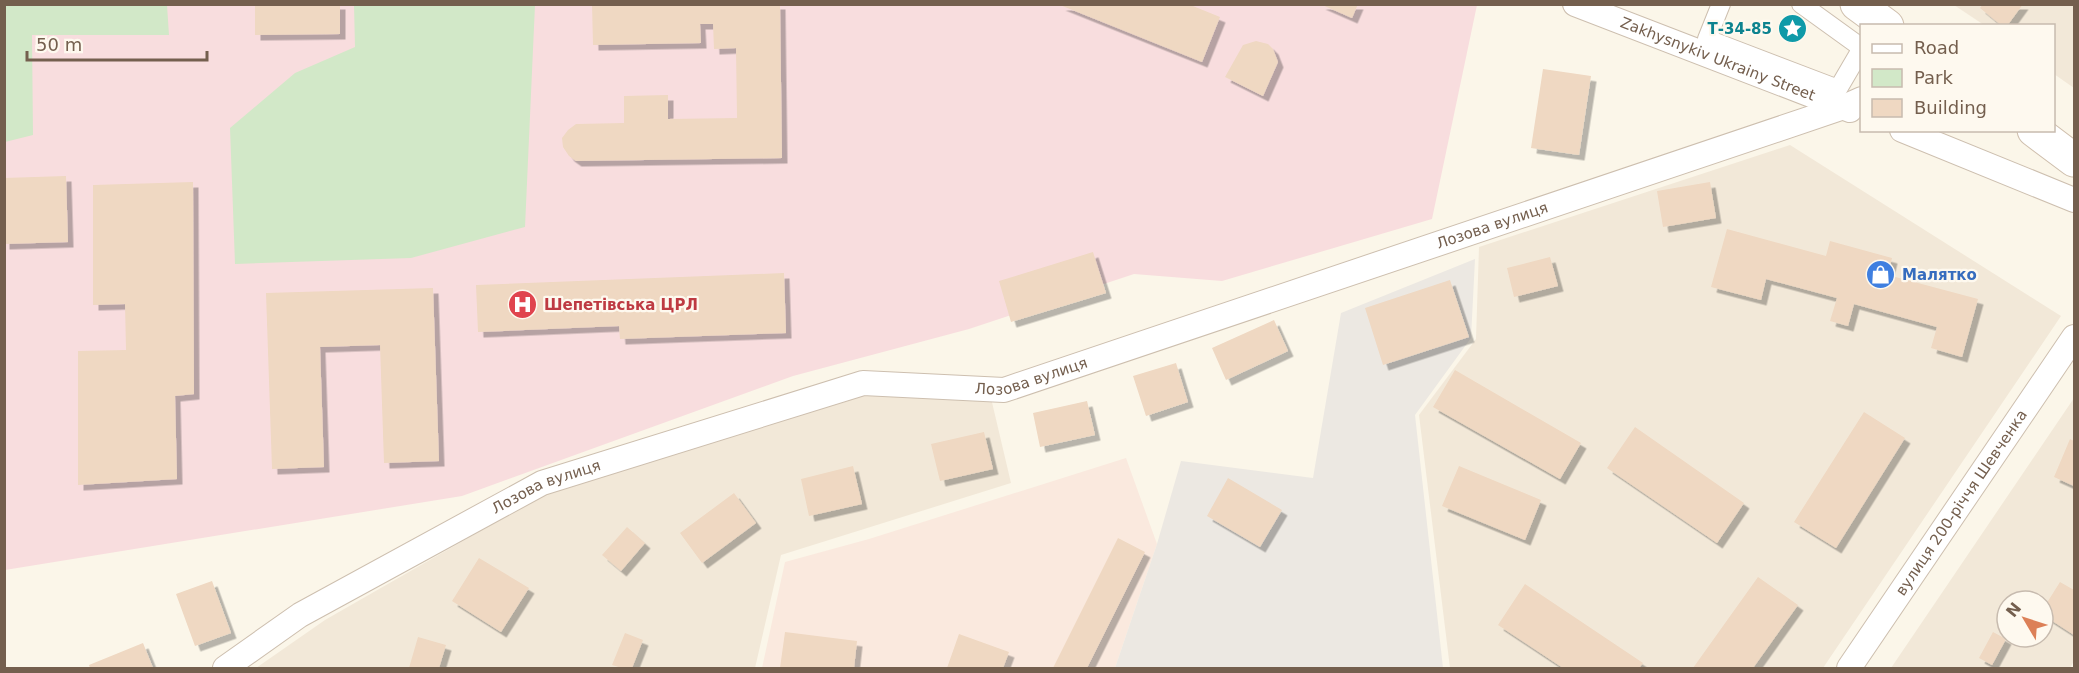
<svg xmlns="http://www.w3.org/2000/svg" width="2079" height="673" font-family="'DejaVu Sans',sans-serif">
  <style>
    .residential { fill: #f2e8d8; fill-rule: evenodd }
    .commercial { fill: #fae9de }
    .industrial { fill: #ece8e2 }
    .medical { fill: #f8ddde }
    .green { fill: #d2e8c8 }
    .building { fill: #efd8c2; filter: url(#shadow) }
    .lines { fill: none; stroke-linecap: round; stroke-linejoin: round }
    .pedestrian-casing { stroke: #cdbfaf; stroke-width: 20 }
    .minor-casing { stroke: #cdbfaf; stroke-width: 26 }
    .secondary-casing { stroke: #cfbfad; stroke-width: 35 }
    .pedestrian { stroke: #fff; stroke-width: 18 }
    .minor { stroke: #fff; stroke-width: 24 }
    .secondary { stroke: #fff; stroke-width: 33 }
    .labels { text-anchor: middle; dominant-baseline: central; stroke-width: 4.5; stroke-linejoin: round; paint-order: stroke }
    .culture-label { font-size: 15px; font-weight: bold; fill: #0d838f; stroke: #fef9ef; text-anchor: end }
    .street-label { font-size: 15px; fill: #745f4e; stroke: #fef9ef }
    .shop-label { font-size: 15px; font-weight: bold; fill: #366cbe; stroke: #fef9ef; text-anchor: start }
    .health-label { font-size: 15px; font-weight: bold; fill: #be3a42; stroke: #fef9ef; text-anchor: start }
  </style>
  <defs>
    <filter id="shadow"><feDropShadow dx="5.5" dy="5.5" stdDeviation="0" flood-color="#0004"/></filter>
  </defs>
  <rect width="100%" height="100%" fill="#fbf6e9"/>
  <path class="residential" d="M1954,5H2074V88L2054,74V26L1984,25Z
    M1790,145L2061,316L1823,668H1450L1419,415L1476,339L1479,247Z
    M868,391L991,398L1011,483L781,555L755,668H256L325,620L543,495Z
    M2074,398V661L2070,668H1891ZM2007,601H2043V637H2007Z"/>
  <path class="commercial" d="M1126,458L1157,544L1115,668H762L785,562L869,539Z"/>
  <path class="industrial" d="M1475,259L1471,338L1415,415L1443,668H1115L1157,544L1181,461L1313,478L1341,313Z"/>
  <path class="medical" d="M5,5H1477L1432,219L1222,281L1134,274L969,329L793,376L462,496L5,570Z"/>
  <path class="green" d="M4,5H167L169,35H32L33,135L5,142Z
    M354,5H535L525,227L411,258L235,264L230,128L295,73L355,47Z"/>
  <path class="building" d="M340,4V34L255,35V5Z
    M592,4H780L782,158L576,161L569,156L563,147L562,138L568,130L576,124L624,123V96L668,95V119L737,118L736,48L714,49L713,24H700L701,43L593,45Z
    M1188,4L1220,17L1202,62L1060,5Z
    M1320,4H1358L1352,18Z
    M1983,4H2023L2007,26H2002L1980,8Z
    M1256,41L1268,44L1273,49L1278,62L1263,96L1225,77L1243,45Z
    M1543,69L1591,76L1579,155L1531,148Z
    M66,176L68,242L4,244V178Z
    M193,182L194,394L175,396L177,479L78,485V351L126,350L125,304L93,305V185Z
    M1710,182L1716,218L1663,227L1657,191Z
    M1727,229L1826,256L1830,241L1892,258L1888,275L1978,299L1962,357L1931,348L1937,327L1854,304L1848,326L1830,321L1837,298L1766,279L1761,300L1711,287Z
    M1093,252L1106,293L1011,322L999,281Z
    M1550,257L1558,286L1514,297L1507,268Z
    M784,273L786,333L620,339L619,326L478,332L476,285Z
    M1450,280L1469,337L1383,365L1365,308Z
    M433,288L439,461L384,463L380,345L320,347L324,467L272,469L266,293Z
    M1274,320L1288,351L1226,380L1212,348Z
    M1176,363L1188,402L1146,416L1133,376Z
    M1455,370L1581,443L1560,479L1433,407Z
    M1087,401L1095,435L1040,447L1033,413Z
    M1864,412L1905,438L1836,548L1794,522Z
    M1635,427L1744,503L1717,543L1607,468Z
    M984,432L993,469L940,481L931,444Z
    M2070,439L2074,441V486L2054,477Z
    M853,466L862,504L809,516L801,479Z
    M1459,466L1541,500L1525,540L1442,506Z
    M1228,478L1282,510L1260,547L1207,516Z
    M734,493L756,523L702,563L680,533Z
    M627,527L645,543L621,571L602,555Z
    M1118,538L1145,552L1087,668H1053Z
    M479,558L529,588L501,632L452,601Z
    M1758,577L1798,605L1753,668H1693Z
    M212,581L231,633L195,646L176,594Z
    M2060,582L2074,590V635L2043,615V609Z
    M1525,584L1643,663L1639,668H1563L1498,625Z
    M785,632L857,641L854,668H780Z
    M1993,632L2006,639L1992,665L1979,658Z
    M625,633L643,640L632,668H622L612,665Z
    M959,634L1009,652L1003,668H947Z
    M418,637L446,645L439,668H409Z
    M143,643L153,668H90L89,665Z"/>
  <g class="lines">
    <defs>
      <path id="pedestrian" d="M1721,4L1707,39L1838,89L1862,48
        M1801,4L1862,48"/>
      <g id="minor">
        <path id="s1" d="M1575,4L1850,110"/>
        <path d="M1902,130L2074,200"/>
        <path id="s2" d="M225,668L300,615L542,483L863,383L1004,390L1844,107L1862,99"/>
        <path id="s3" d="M1849,668L2074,337"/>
      </g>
      <path id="secondary" d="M1857,4L1887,26
        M2034,130L2074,160"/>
    </defs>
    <use href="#pedestrian" class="pedestrian-casing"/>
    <use href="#minor" class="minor-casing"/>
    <use href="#secondary" class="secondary-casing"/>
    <use href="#pedestrian" class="pedestrian"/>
    <use href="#minor" class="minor"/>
    <use href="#secondary" class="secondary"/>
  </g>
  <defs>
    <symbol id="sight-disc" viewBox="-11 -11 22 22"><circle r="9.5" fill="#0f9aa8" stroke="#fef9ef"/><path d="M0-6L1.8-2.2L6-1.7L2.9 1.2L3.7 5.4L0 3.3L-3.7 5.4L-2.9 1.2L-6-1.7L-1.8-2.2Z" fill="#fff"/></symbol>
    <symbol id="shop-disc" viewBox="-11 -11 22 22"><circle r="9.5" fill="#3f7fe0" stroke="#fef9ef"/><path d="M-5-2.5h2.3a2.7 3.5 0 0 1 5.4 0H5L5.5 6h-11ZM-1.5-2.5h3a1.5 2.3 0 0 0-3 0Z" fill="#fff"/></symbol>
    <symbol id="hospital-disc" viewBox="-11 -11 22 22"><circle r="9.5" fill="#e0444e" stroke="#fef9ef"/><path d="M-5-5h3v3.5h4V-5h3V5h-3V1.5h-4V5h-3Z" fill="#fff"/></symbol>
  </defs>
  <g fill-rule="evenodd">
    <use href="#sight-disc" x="1776" y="12" width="33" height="33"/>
    <use href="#shop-disc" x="1864" y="258" width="33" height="33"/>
    <use href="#hospital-disc" x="506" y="288" width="33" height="33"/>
  </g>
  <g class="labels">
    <g class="culture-label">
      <text x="1772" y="29">Т-34-85</text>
    </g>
    <g class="street-label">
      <text stroke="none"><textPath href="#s1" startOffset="153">Zakhysnykiv Ukrainy Street</textPath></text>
      <text stroke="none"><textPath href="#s2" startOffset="1360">Лозова вулиця</textPath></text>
      <text stroke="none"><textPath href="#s2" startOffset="874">Лозова вулиця</textPath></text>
      <text stroke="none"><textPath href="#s2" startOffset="370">Лозова вулиця</textPath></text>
      <text stroke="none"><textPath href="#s3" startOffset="200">вулиця 200-річчя Шевченка</textPath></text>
    </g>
    <g class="shop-label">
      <text x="1902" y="275">Малятко</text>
    </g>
    <g class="health-label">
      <text x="544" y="305">Шепетівська ЦРЛ</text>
    </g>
  </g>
  <rect width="2079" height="673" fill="none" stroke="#745f4e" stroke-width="12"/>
  <rect x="1860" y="24" width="195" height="108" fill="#fef9ef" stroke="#c7bbaf" stroke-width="1.5"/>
  <rect x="1872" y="44" width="30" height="9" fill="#ffffff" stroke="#c7bbaf" stroke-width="1.5"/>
  <text x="1914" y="54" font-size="18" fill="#745f4e">Road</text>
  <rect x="1872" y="69" width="30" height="18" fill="#d2e8c8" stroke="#c7bbaf" stroke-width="1.5"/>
  <text x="1914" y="84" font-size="18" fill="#745f4e">Park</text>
  <rect x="1872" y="99" width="30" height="18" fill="#efd8c2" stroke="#c7bbaf" stroke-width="1.5"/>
  <text x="1914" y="114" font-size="18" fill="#745f4e">Building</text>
  <g transform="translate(2025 619) rotate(309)"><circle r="28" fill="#fef9ef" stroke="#c7bbaf" stroke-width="1.5"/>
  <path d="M0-4.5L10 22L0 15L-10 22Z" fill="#dc8057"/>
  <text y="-9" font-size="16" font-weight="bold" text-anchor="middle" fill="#745f4e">N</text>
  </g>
  <path d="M27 51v9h180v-9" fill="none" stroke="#745f4e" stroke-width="3"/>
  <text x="36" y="51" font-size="18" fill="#745f4e" stroke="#fef9ef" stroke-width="4.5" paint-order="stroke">50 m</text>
</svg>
